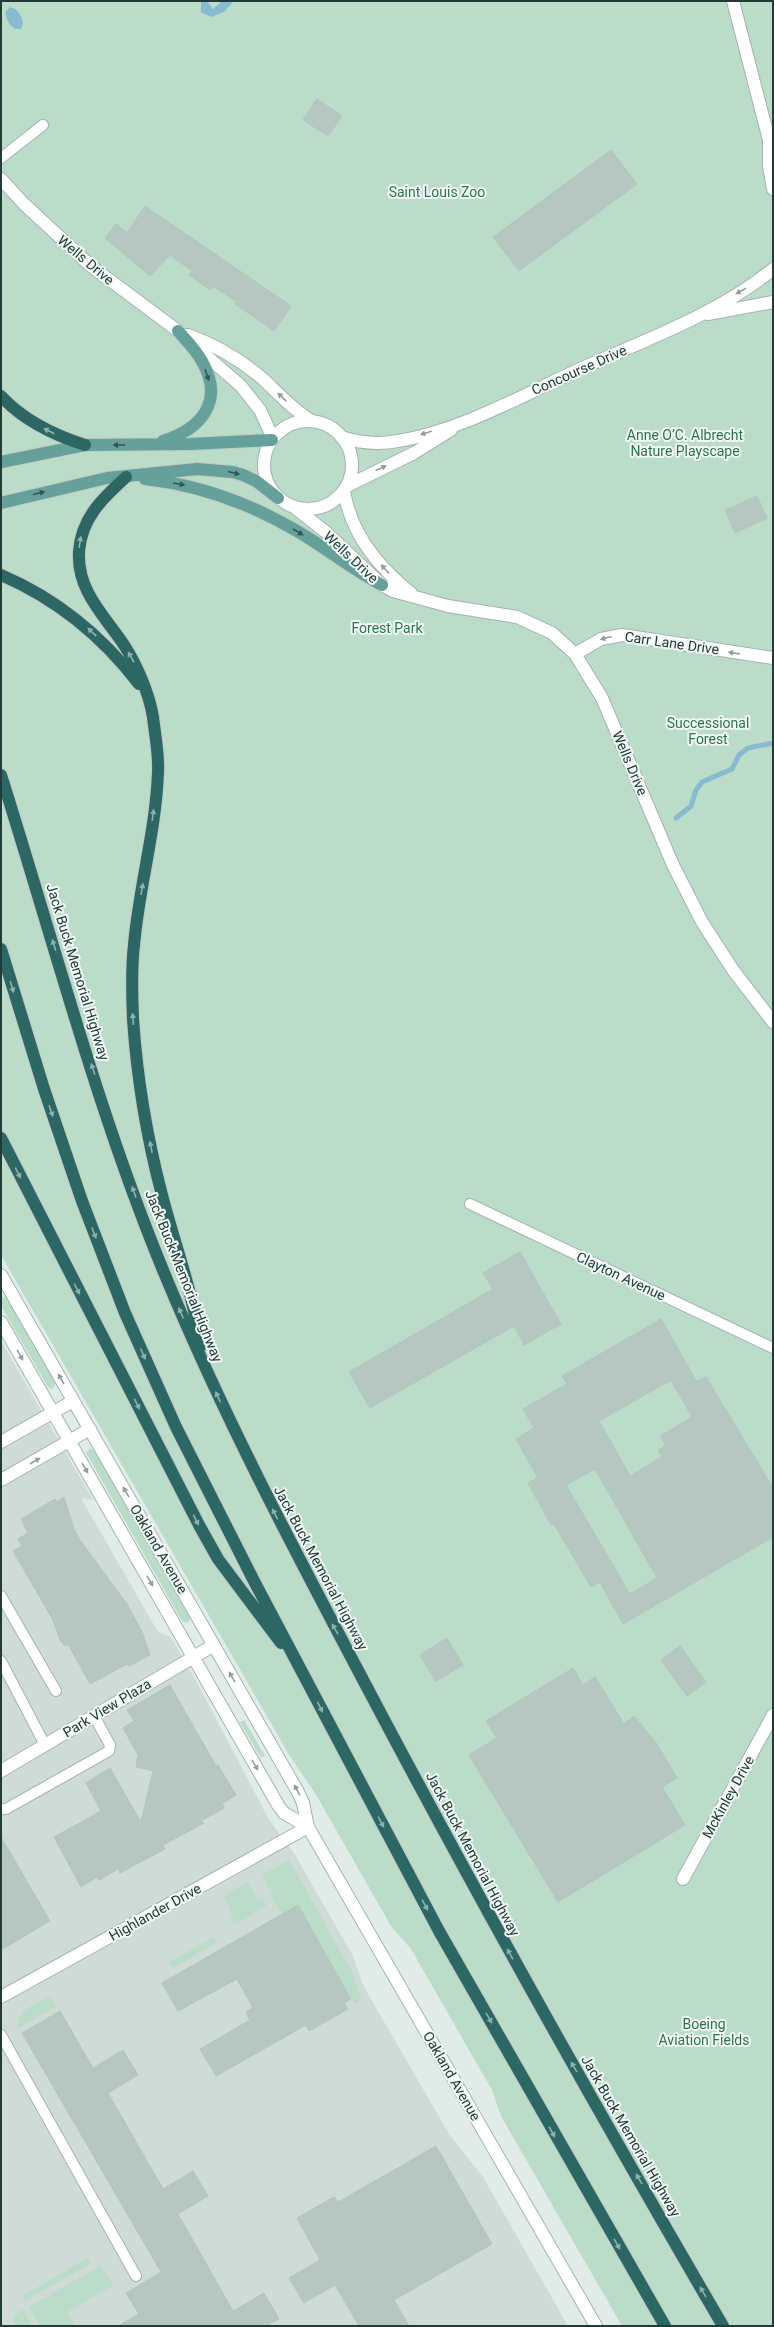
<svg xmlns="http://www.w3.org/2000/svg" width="774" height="2327" font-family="Roboto,sans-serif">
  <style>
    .built { fill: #cfdbd7 }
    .green { fill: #badcc8 }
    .water { fill: #89bbd0 }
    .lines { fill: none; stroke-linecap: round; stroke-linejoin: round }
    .stream { stroke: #89bbd0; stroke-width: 5 }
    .building { fill: #b6c6c1; stroke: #b3c5c0; fill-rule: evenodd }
    .lane-casing { stroke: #a4b3b0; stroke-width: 12 }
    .street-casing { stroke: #a4b3b0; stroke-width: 14 }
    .secondary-casing { stroke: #9fb7b2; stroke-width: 14 }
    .primary-casing { stroke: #c1c8c7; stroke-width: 14 }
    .highway-casing { stroke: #c1c8c7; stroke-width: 14 }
    .lane { stroke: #fff; stroke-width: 10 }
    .street { stroke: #fff; stroke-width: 12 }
    .secondary { stroke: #fff; stroke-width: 12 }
    .primary { stroke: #65a09a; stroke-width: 12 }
    .highway { stroke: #2d6764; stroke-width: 12 }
    .oneway { fill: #909e9c }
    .oneway2 { fill: #325550 }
    .oneway3 { fill: #8fb0ac }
    .labels { text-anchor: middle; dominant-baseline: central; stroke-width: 4; stroke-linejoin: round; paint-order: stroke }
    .park-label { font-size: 14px; fill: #2c7251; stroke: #f1f8f5 }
    .street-label { font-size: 14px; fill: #213c38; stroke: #f1f8f5 }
  </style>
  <rect width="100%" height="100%" fill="#e1ebe8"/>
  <path class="built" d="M1,1341L93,1500L81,1498L158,1632L171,1637L200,1688L268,1818L295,1855L352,1954L364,1987L449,2134L483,2177L568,2326H1Z"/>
  <path class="green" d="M1,1H773V2326H622L501,2116L492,2090L411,1949L391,1926L315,1793L291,1758L1,1255Z
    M6,1296L55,1382V1385L52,1389L48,1387L1,1306V1299Z
    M90,1448L95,1451L189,1616L190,1619L187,1623L182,1621L88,1456L86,1453Z
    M244,1720L265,1756L261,1758L240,1722Z
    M289,1860L352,1972L361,2000L355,2004L298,1905L282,1914L270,1895L272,1893L262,1875Z
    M248,1882L258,1901L262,1899L266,1906L234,1925L230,1918L233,1915L223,1897Z
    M213,1937L216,1943L173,1968L170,1962Z
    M50,1996L56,2007L18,2028C16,2010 37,2004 50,1996Z
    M88,2258L91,2263L25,2301L24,2295Z
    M100,2266L114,2285L67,2312L75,2326H40L29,2307Z
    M23,2310L32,2326H17L12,2317Z"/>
  <path class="water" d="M201,1H207L213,9L222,1H234L224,12L211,17L201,12Z
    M10,7C18,9 22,16 23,23L21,29C10,30 7,20 5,12Z"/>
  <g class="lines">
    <path class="stream" d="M676,818L691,806L696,790L702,782L732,769L739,755L748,748L773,743"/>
  </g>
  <path class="building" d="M317,99L342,116L328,136L303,120Z
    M611,150L637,184L519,271L493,237Z
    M145,206L291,306L274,331L235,304L237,302L213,286L210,290L189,275L192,271L170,255L150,276L105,238L116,224L127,233Z
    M757,496L767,518L735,533L725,510Z
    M520,1252L561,1324L524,1345L514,1326L370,1408L349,1372L493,1289L483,1273Z
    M661,1319L697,1382L706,1377L773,1488V1537L623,1624L600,1582L591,1587L554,1524L551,1525L528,1483L538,1478L516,1439L534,1428L523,1409L567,1384L562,1376ZM671,1380L692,1417L660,1436L666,1446L658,1450L662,1457L630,1476L599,1421ZM595,1469L657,1578L630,1594L566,1485Z
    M64,1497L74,1529L80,1540L127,1604L143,1634L150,1655L129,1666L127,1664L90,1684L68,1644L65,1646L60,1640L53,1620L13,1551L22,1546L18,1539L28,1533L21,1519L55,1499L57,1502Z
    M447,1638L463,1665L436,1681L420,1655Z
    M680,1646L706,1682L687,1696L661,1660Z
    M573,1668L583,1685L595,1677L624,1724L634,1716L657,1744L677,1778L662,1787L685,1825L558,1902L469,1755L497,1738L486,1721Z
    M170,1685L216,1766L218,1765L236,1795L222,1804L224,1808L201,1821L204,1823L163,1845L165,1849L120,1873L118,1869L99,1880L97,1877L81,1887L54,1837L101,1811L86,1783L110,1768L141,1822L153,1771L136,1767L138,1755L123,1728L134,1721L127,1710Z
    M1,1837L50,1921L1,1950Z
    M298,1905L351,1999L344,2003L348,2009L309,2031L306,2025L216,2076L200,2049L250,2020L246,2012L253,2008L237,1979L178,2011L162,1983Z
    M60,2011L93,2068L123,2050L138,2075L108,2093L163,2189L193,2171L208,2196L178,2214L233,2311L264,2293L279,2319L266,2326H118L139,2314L126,2293L161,2272L22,2033Z
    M436,2146L492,2244L394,2300L409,2326H359L335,2285L304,2303L289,2278L320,2260L297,2218L334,2197L338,2202Z"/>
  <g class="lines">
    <defs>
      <path id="lane" d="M1,158L43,125
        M470,1204L773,1348
        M1,1596L56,1691
        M1,1661L45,1745
        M1,1809H6L109,1751L110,1745L94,1716
        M1,2035L136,2276"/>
      <path id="street" d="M733,1L769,140L773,148
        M769,140V166L773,189
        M1,179L24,204L91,266L178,331L241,386L260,410L273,438
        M708,314L773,302
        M188,335C215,345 241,360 263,379C279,394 293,410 312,421
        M264 465a44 44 0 1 1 88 0a44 44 0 1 1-88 0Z
        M341,437C360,443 378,445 398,441C460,431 523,395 580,369C643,341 720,313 773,269
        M347,486L414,453L451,430
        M344,491C351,534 378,567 411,593
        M294,507L327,533L382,585L393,591L448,606L517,617L552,633L575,654L602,698L673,865L702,922L733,970L773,1022
        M575,654L601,639L622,635L773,658
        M1,1442L73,1401
        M1,1480L90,1429
        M1,1771L214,1645
        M683,1879L773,1715
        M1,1997L308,1827"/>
      <path id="secondary" d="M1,1275L298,1792L303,1803L308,1827L596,2326
        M1,1322L278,1805L284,1813L308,1827"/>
      <path id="primary" d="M163,441C201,429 224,402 203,363C197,351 187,341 178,331
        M1,462L85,445L190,444L272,440
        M145,479C201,485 249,503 297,531C326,548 352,569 382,585
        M1,503L107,478L197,469L233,472L243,475L256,481L278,498"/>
      <path id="highway" d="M1,396C24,421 54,435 85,445
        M126,477C103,498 81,518 79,552C77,591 104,615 124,645C137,665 149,693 153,717C155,735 159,754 158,772C156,830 139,887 134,945C131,969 132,994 133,1019C137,1078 147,1138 162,1195C175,1246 194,1294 200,1347
        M1,575C57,599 102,636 139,684
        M1,775C54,942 98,1114 165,1275C225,1420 297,1555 370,1693C483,1907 601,2117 723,2326
        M1,949L44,1089L82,1201L125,1313L176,1427L255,1583L439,1931L665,2326
        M1,1138L199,1525L218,1559L281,1643"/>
    </defs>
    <use href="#lane" class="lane-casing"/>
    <use href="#street" class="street-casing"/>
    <use href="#secondary" class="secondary-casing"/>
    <use href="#primary" class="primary-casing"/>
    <use href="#highway" class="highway-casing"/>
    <use href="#lane" class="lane"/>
    <use href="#street" class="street"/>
    <use href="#secondary" class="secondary"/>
    <use href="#primary" class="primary"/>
    <use href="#highway" class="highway"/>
  </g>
  <defs><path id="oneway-solid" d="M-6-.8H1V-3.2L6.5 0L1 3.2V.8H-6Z"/></defs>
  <g class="oneway">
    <use href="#oneway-solid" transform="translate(741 291) rotate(151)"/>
    <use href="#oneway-solid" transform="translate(282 397) rotate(-136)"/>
    <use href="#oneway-solid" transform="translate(426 433) rotate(164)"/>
    <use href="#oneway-solid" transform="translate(381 468) rotate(-25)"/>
    <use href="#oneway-solid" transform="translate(385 569) rotate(-133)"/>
    <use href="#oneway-solid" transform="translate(606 638) rotate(165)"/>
    <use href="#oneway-solid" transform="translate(734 653) rotate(-171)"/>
    <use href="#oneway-solid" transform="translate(20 1355) rotate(60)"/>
    <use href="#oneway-solid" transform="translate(61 1379) rotate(-120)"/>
    <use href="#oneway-solid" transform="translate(35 1461) rotate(-30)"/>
    <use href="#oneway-solid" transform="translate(85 1468) rotate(60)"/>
    <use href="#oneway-solid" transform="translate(126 1492) rotate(-120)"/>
    <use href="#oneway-solid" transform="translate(150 1581) rotate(60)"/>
    <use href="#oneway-solid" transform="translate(232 1677) rotate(-120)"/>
    <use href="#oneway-solid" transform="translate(255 1765) rotate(60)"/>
    <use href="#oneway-solid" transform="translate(297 1790) rotate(-118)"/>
  </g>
  <g class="oneway2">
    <use href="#oneway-solid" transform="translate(207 375) rotate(71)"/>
    <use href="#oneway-solid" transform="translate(119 445) rotate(180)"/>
    <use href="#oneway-solid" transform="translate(234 473) rotate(14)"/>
    <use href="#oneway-solid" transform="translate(179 484) rotate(10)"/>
    <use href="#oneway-solid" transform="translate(39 493) rotate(-14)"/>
    <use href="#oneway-solid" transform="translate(298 532) rotate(32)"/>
  </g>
  <g class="oneway3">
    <use href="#oneway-solid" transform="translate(49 431) rotate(-153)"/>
    <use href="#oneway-solid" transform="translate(80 542) rotate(-81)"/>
    <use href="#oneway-solid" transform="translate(92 632) rotate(-136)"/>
    <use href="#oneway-solid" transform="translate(131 657) rotate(-119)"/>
    <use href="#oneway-solid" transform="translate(153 815) rotate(-82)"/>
    <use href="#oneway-solid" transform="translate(142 889) rotate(-80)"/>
    <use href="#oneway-solid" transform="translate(54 945) rotate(-107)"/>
    <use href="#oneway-solid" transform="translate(12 987) rotate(73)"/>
    <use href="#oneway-solid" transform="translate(133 1019) rotate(-94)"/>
    <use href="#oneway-solid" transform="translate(93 1069) rotate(-108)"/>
    <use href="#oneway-solid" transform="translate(51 1111) rotate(71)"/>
    <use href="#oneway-solid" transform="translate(151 1147) rotate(-101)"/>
    <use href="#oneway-solid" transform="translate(18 1173) rotate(63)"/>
    <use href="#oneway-solid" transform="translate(134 1192) rotate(-109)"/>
    <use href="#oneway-solid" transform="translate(94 1233) rotate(69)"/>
    <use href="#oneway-solid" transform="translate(77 1289) rotate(62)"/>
    <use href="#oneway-solid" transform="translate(181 1313) rotate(-113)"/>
    <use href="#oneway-solid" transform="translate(143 1354) rotate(66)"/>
    <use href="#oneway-solid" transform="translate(218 1397) rotate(-114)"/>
    <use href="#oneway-solid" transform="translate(137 1404) rotate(63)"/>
    <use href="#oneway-solid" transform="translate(275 1514) rotate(-117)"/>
    <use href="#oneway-solid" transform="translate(196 1520) rotate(63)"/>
    <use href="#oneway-solid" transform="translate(335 1629) rotate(-119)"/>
    <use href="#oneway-solid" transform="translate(320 1707) rotate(63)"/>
    <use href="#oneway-solid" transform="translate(381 1822) rotate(62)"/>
    <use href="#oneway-solid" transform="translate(425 1905) rotate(62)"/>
    <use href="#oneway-solid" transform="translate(510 1954) rotate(-119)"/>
    <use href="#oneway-solid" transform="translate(489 2018) rotate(60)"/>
    <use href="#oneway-solid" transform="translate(574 2067) rotate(-120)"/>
    <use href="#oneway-solid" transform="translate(552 2132) rotate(61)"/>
    <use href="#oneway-solid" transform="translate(639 2179) rotate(-120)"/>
    <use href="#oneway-solid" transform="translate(617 2244) rotate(60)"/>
    <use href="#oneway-solid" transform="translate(703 2292) rotate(-120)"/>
  </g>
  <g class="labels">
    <g class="park-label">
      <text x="437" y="192">Saint Louis Zoo</text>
      <text x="685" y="435">Anne O’C. Albrecht<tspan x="685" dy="16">Nature Playscape</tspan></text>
      <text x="387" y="628">Forest Park</text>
      <text x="708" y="723">Successional<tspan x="708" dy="16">Forest</tspan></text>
      <text x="704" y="2024">Boeing<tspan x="704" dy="16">Aviation Fields</tspan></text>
    </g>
    <g class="street-label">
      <text transform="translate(86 260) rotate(40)">Wells Drive</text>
      <text transform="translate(579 370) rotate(-24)">Concourse Drive</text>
      <text transform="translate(351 557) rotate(43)">Wells Drive</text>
      <text transform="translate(672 643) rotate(8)">Carr Lane Drive</text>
      <text transform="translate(630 763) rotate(67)">Wells Drive</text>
      <text transform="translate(78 972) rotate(73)">Jack Buck Memorial Highway</text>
      <text transform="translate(184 1276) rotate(68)">Jack Buck Memorial Highway</text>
      <text transform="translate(621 1276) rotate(25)">Clayton Avenue</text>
      <text transform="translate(159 1549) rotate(60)">Oakland Avenue</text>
      <text transform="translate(321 1568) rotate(62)">Jack Buck Memorial Highway</text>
      <text transform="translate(107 1708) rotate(-31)">Park View Plaza</text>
      <text transform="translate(728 1797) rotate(-61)">McKinley Drive</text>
      <text transform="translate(473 1854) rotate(62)">Jack Buck Memorial Highway</text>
      <text transform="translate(155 1912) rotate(-29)">Highlander Drive</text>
      <text transform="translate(452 2076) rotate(60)">Oakland Avenue</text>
      <text transform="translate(631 2136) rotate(60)">Jack Buck Memorial Highway</text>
    </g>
  </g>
  <rect width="774" height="2327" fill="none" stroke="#213c38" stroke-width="4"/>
</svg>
